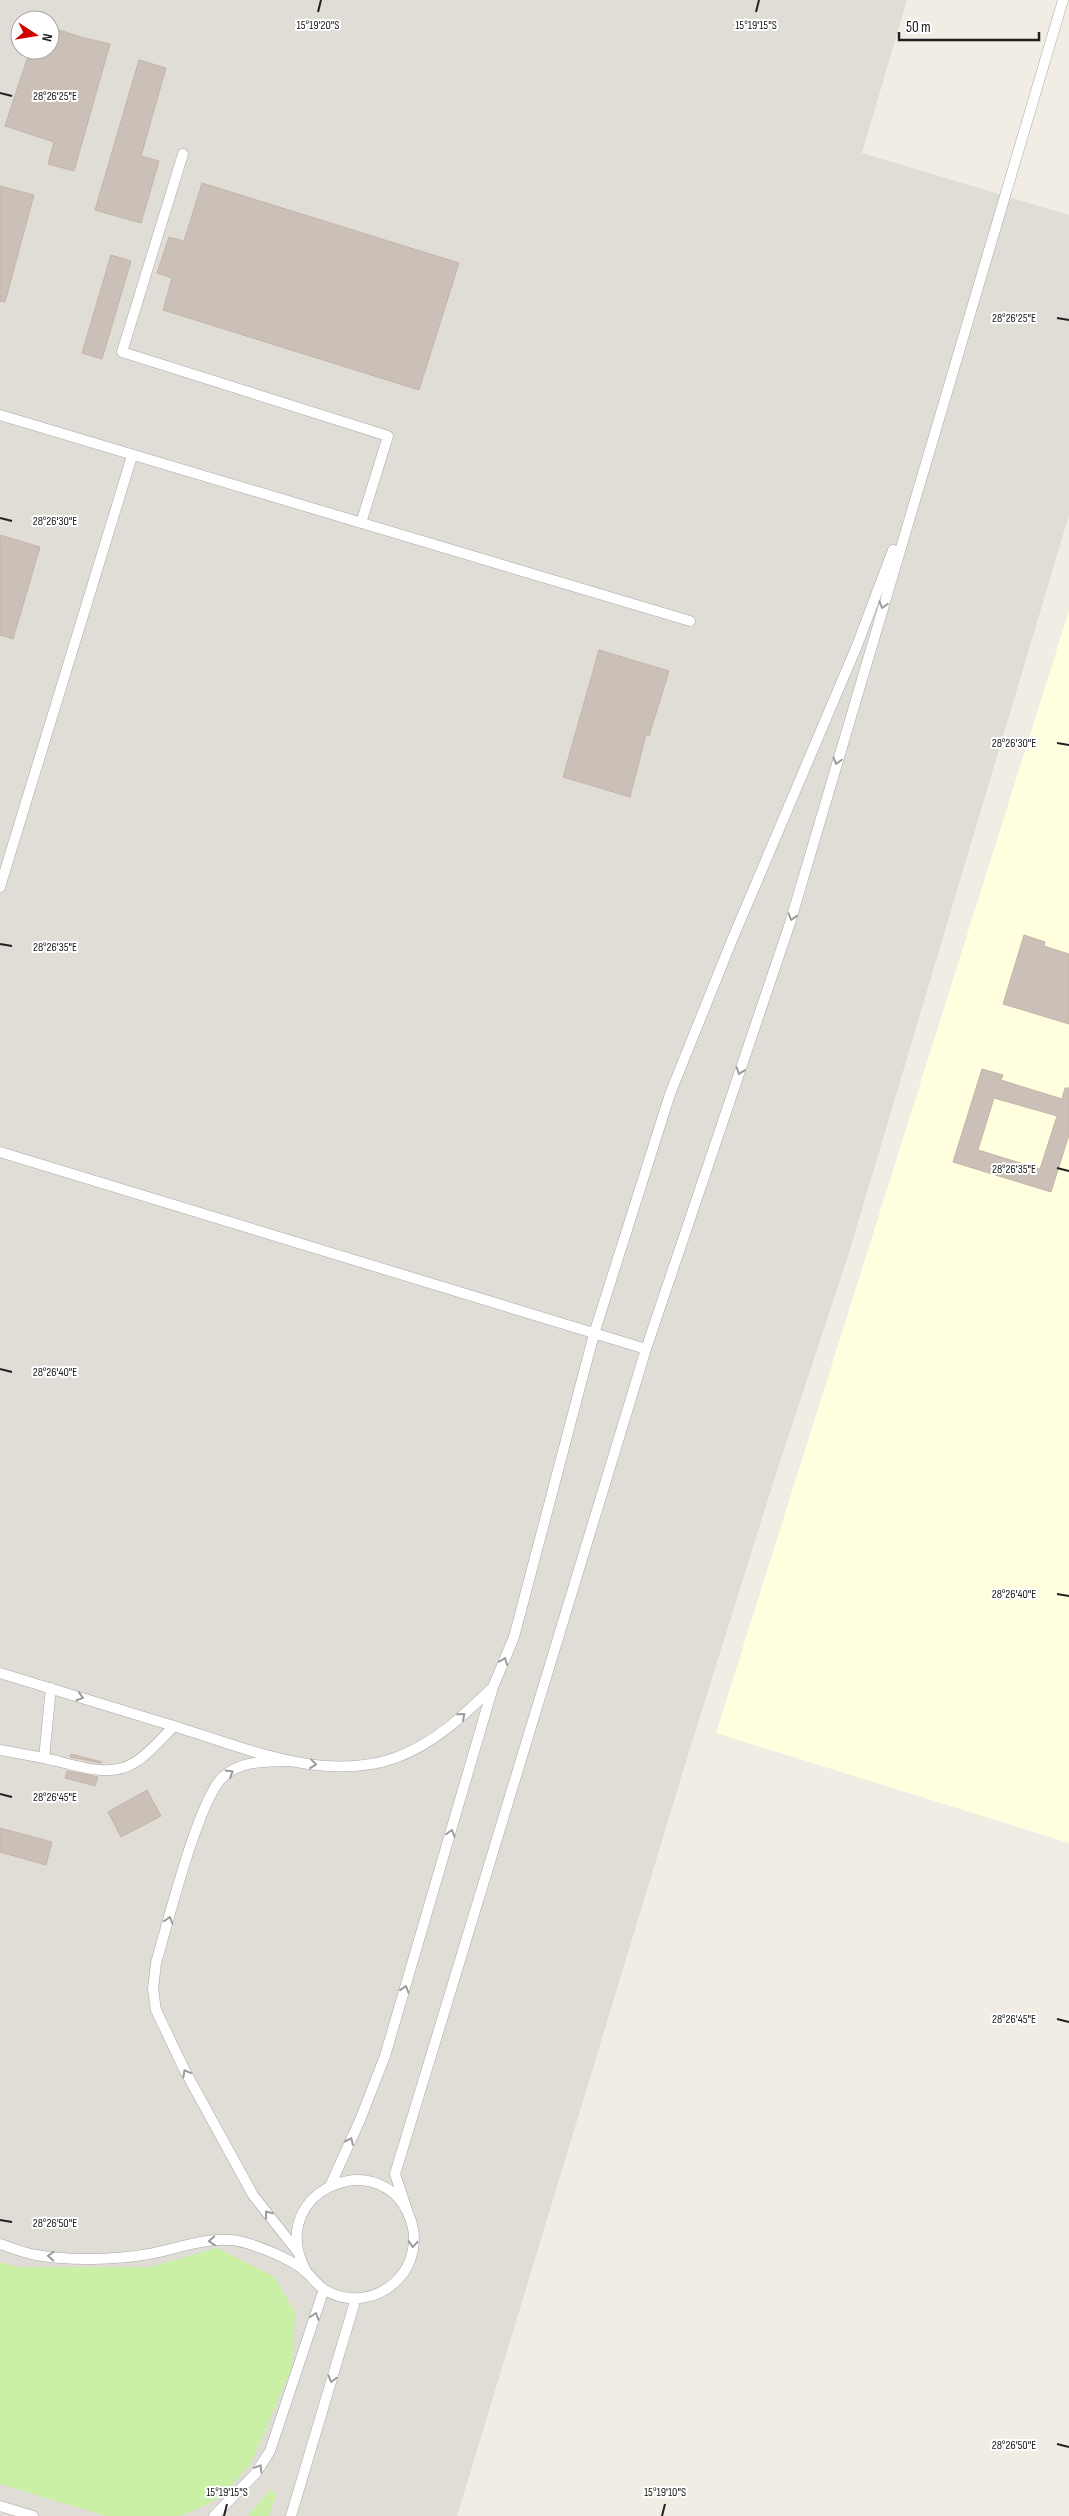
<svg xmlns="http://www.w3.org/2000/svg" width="1069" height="2516" font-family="'Sofia Sans Condensed',sans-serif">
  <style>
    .education { fill: #ffffe0 }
    .airport { fill: #e0ddd7; fill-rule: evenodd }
    .grass { fill: #caf0a6 }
    .building { fill: #cac0b8; stroke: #c5b4a6; fill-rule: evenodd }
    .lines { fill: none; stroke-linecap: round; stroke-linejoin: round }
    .lane-casing { stroke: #a7a7a7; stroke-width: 11 }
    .lane { stroke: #fff; stroke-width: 10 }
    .oneway { stroke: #9b9b9b }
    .ticks { fill: none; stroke: #202020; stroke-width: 2 }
    .ticks-label { font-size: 12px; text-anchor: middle; fill: #202020; stroke: #fff; stroke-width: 4; stroke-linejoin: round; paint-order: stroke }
  </style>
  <rect width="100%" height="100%" fill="#f1ede5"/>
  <path class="education" d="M1069,611V1843L716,1733Z"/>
  <path class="airport" d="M0,0H907L862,153L1069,215V515L848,1256L775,1477L688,1755L457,2516H0ZM20,20H50V50H20Z"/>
  <path class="grass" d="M217,2248L274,2277L295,2312L292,2367L251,2463L239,2477L224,2494L204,2506L179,2516H106L0,2484V2262L16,2267H150Z
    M271,2489L276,2494L269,2516H248Z"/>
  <path class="building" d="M50,27L84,38L110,44L74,171L48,164L54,142L5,126L30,50H50Z
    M139,60L166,68L141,156L159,161L141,223L95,210Z
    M202,183L459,263L419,390L163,310L172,278L157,273L169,237L184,241Z
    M0,186L34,195L5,302L0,301Z
    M111,255L131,261L102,359L82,353Z
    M0,535L40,547L13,639L0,635Z
    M599,650L669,671L649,736L646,735L630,797L563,777Z
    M1024,935L1045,942L1044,946L1069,954V1024L1003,1004Z
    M982,1069L1003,1075L1001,1080L1062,1099L1065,1088H1069V1135L1051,1192L953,1162ZM994,1098L1057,1116L1040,1169L978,1150Z
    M71,1754L102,1762L101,1763L70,1757Z
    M67,1771L98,1777L95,1786L65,1778Z
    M147,1790L161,1816L121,1837L108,1812Z
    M0,1828L52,1842L46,1865L0,1852Z"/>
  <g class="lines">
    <defs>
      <path id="lane" d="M183,154L122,352L388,436L361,523
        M0,415L690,621
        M0,887L132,456
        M0,1152L646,1349
        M0,1673C56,1690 111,1707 167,1724C239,1745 320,1784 395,1758C434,1744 464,1715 493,1687
        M51,1688L44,1758C72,1764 108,1779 134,1763C149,1754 162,1738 174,1726
        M0,1750L44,1758
        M289,1761C265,1762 243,1760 224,1776C199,1796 167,1926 156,1963L153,1989L156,2010L184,2069L253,2195L297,2251
        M330,2186L360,2120L385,2056L493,1687L514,1637L594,1334L670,1094L732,940L856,648L893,550
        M408,2213L395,2174L646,1349L790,923L1063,0
        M0,2244C12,2248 24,2253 36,2255C70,2261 115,2260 149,2254C176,2249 203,2238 230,2240C249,2241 292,2259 306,2272C313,2278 317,2285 325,2290C350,2305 381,2299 400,2277C412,2264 417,2242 412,2224C388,2140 262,2189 306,2271
        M0,2506L33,2516
        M214,2516L256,2473L270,2451L324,2289
        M291,2516L356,2298"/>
    </defs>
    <use href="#lane" class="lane-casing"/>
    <use href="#lane" class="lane"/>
  </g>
  <defs><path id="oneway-chevron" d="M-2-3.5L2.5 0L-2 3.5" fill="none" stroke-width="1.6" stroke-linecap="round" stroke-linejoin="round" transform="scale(1.25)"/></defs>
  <g class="oneway">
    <use href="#oneway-chevron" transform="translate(883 605) rotate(106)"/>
    <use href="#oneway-chevron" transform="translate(837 761) rotate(106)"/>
    <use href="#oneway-chevron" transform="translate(792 917) rotate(107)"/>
    <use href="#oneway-chevron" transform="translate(740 1071) rotate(109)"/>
    <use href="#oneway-chevron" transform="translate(504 1661) rotate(-68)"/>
    <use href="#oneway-chevron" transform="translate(80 1697) rotate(17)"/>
    <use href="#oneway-chevron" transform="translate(462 1716) rotate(-41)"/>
    <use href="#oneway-chevron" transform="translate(313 1764) rotate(6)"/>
    <use href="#oneway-chevron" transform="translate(230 1773) rotate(-30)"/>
    <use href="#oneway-chevron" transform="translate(451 1833) rotate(-74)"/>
    <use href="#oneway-chevron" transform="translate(169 1920) rotate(-73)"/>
    <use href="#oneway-chevron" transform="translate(405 1989) rotate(-73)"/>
    <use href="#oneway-chevron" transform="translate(186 2073) rotate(-118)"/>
    <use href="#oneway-chevron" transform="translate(350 2141) rotate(-66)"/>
    <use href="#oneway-chevron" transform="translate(268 2214) rotate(-128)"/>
    <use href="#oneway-chevron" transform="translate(212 2241) rotate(176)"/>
    <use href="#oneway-chevron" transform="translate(413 2244) rotate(94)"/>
    <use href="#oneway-chevron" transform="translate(51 2256) rotate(-177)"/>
    <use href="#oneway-chevron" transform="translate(315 2316) rotate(-72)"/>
    <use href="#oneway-chevron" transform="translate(332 2379) rotate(106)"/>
    <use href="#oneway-chevron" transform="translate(259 2468) rotate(-57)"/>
  </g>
  <path class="ticks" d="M318,12L321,0M756,12L759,0M0,93L12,96M1057,318L1069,320M0,518L12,521M1057,743L1069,745M0,944L12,946M1057,1168L1069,1171M0,1369L12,1372M1057,1594L1069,1596M0,1794L12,1797M1057,2019L1069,2022M0,2220L12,2222M1057,2444L1069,2447M224,2516L227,2504M662,2516L665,2504"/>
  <g class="ticks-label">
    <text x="318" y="29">15°19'20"S</text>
    <text x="756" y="29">15°19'15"S</text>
    <text x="55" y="100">28°26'25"E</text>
    <text x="1014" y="322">28°26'25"E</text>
    <text x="55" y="525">28°26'30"E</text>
    <text x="1014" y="747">28°26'30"E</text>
    <text x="55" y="951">28°26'35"E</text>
    <text x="1014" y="1173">28°26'35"E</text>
    <text x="55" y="1376">28°26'40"E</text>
    <text x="1014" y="1598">28°26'40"E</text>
    <text x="55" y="1801">28°26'45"E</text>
    <text x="1014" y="2023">28°26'45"E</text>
    <text x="55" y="2227">28°26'50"E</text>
    <text x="1014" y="2449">28°26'50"E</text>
    <text x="227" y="2496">15°19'15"S</text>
    <text x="665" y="2496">15°19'10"S</text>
  </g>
  <g transform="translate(35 35) rotate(102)"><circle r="24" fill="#ffffff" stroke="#a6a6a6"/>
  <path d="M0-4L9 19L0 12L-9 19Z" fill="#cf0200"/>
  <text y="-8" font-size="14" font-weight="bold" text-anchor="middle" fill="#202020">N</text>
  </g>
  <path d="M899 32v8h140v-8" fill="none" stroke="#202020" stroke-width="2.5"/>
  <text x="906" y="32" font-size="15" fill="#202020" stroke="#ffffff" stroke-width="4" paint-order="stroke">50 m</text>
</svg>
